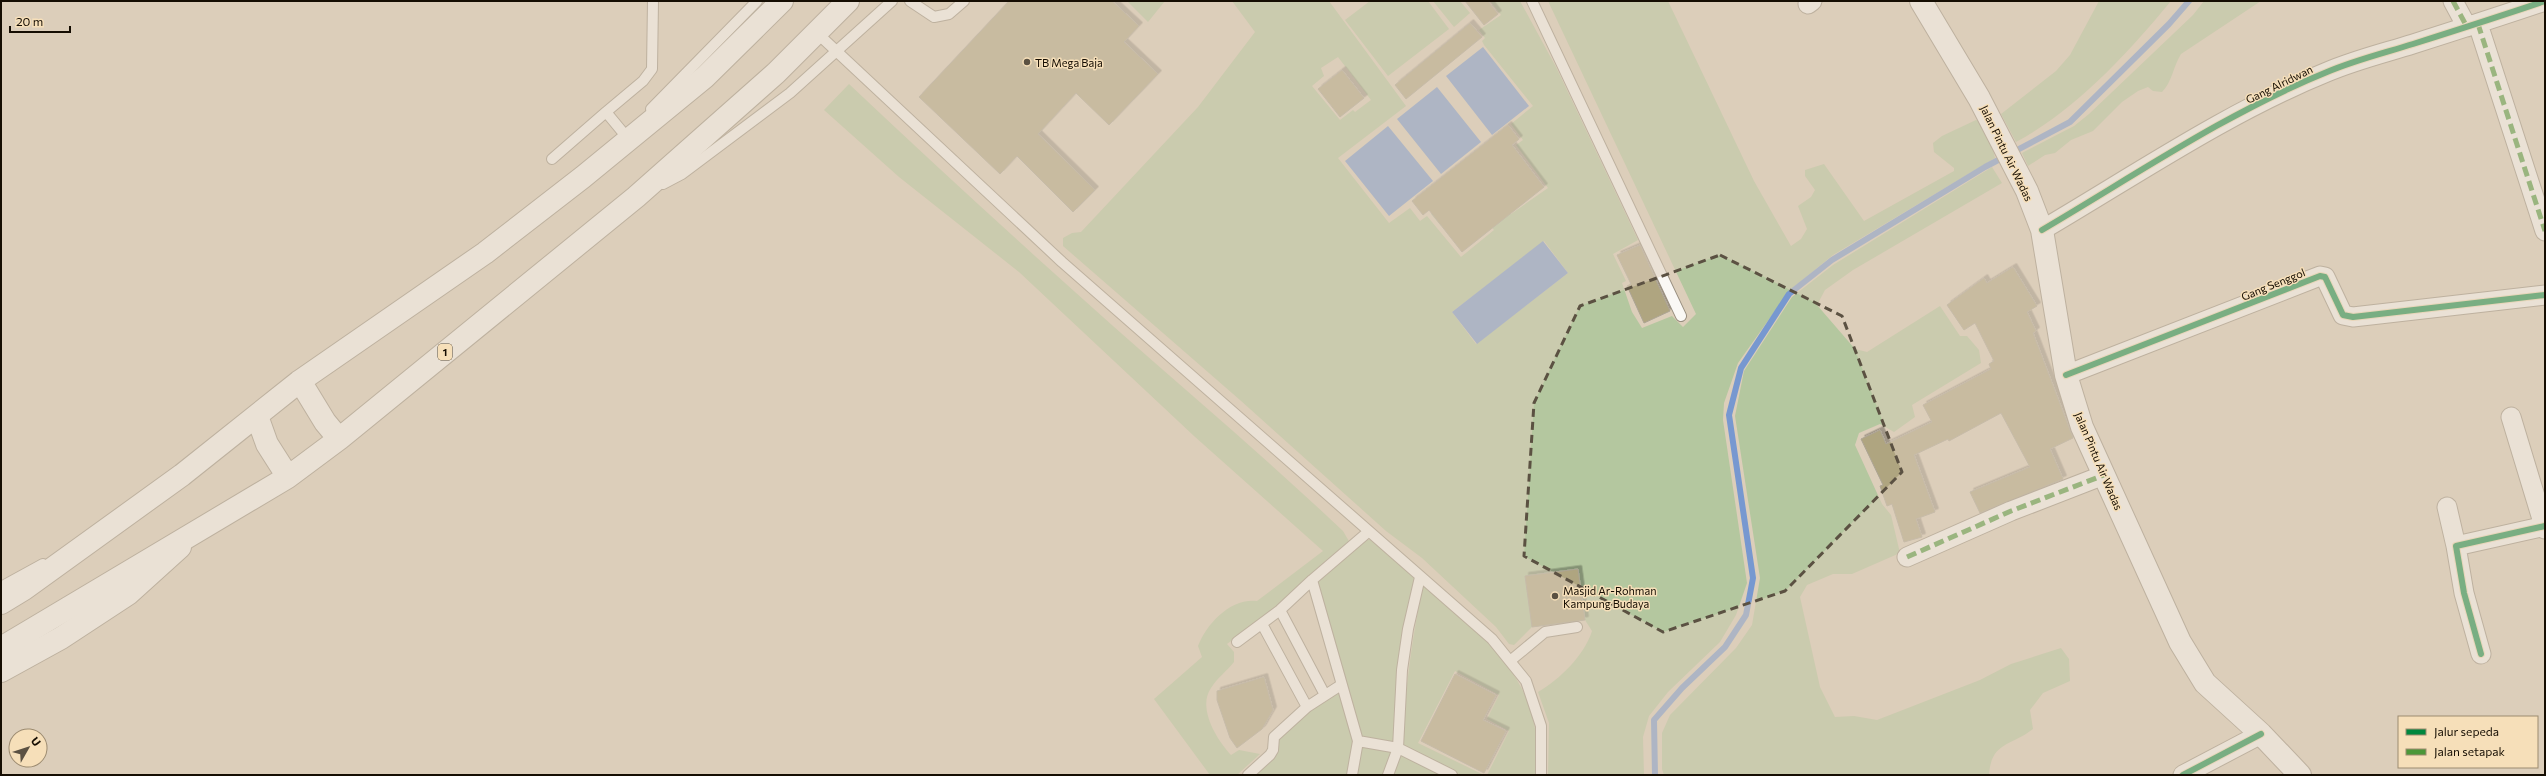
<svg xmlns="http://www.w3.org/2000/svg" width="2546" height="776" font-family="Commissioner,sans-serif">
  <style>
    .green { fill: #b4c79f; fill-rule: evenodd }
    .water { fill: #7798d0 }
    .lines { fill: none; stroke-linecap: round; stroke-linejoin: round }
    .stream { stroke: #7798d0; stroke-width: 6 }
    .building { fill: #afa580; stroke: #aca494; filter: url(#shadow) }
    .lane-casing { stroke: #988e7f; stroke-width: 12 }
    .street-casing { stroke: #988e7f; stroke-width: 21 }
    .secondary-casing { stroke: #988e7f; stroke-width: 24 }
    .primary-casing { stroke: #988e7f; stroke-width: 24 }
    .lane { stroke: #faf8f5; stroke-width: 10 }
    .street { stroke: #faf8f5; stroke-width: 19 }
    .secondary { stroke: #faf8f5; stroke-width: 22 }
    .primary { stroke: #faf8f5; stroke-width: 22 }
    .quiet { stroke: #4b9739; stroke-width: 5; stroke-dasharray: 10 5; stroke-linecap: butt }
    .cycleway-casing { stroke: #f6dfb9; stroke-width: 8 }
    .cycleway { stroke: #00873e; stroke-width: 6 }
    .marked { fill: none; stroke: #5b5142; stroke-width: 3; stroke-dasharray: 8 5; stroke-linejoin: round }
    .poi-dot { fill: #5b5142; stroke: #f6dfb9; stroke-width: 1.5 }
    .labels { text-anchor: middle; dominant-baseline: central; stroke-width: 3; stroke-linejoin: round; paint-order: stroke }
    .shield { fill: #f6dfb9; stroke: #584c39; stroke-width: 1 }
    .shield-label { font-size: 10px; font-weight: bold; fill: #150d02 }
    .poi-label { font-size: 11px; fill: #150d02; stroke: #f6dfb9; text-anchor: start }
    .street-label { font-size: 11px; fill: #150d02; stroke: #f6dfb9 }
  </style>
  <defs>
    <filter id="shadow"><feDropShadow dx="3.5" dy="-3.5" stdDeviation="0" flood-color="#0004"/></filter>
  </defs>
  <rect width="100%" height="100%" fill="#dcceba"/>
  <path class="green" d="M1127,1H1165L1148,22Z
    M1232,1H1329L1406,106L1338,158L1389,223L1410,208L1420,221L1427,216L1461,257L1494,230L1470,202L1441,226L1431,214L1513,147L1524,161L1490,189L1511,214L1548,188L1516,145L1523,140L1511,124L1533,106L1484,45L1482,41L1485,38L1479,30L1501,15L1490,1H1520L1556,67L1638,240L1613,254L1626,281L1622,283L1632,312L1642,328L1672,316L1683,327L1696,314L1548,1H1668L1754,181L1791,246L1801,239L1807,229L1798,206L1811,197L1815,190L1805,176V170L1824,164L1864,221L1954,171V168L1934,152L1933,143L1942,136L1976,120C1990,125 1992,145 1995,158L1833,255L1789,291L1738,363L1724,403L1723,420L1747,583L1736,615L1720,642L1668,692L1649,716L1643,737L1644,775H1548L1549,723L1538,692C1560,679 1584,656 1592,631L1585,620L1532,627L1514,645L1509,644L1496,627L1422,558L1386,531L1240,400L1063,246V238L1072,233L1081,232L1198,107L1255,32ZM1338,57L1371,100L1355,112L1353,110L1340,120L1312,86L1324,76L1321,68ZM1544,241L1568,273L1476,344L1452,312Z
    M1370,1H1428L1449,29L1388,76L1345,20Z
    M1433,1H1460L1470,13L1454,27Z
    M2099,1H2171C2127,54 2077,109 2016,142L2001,114L2056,71L2070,55Z
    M2204,1H2261L2181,54C2173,67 2172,82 2162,92L2153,91L2148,87L2138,91L2122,102L2093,131L2071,140L2055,153L2045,155L2028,166L2022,153L2074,126L2089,114L2193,15Z
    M849,84C936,166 1024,247 1113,326C1190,394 1268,460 1343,531L1350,543L1283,602L1227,644L1234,652V662C1227,671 1217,678 1211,688C1197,708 1217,740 1231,755L1239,750L1260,754L1237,775H1210L1154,699L1202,657L1198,646C1207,623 1231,598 1257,601L1323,551L1194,436L1019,272L899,177L824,110Z
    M1992,167L2002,183L1853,270L1825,290L1817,305L1855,349L1867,352L1940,306L1960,336H1967L1979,350L1981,363L1912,405L1915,417L1894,432L1880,424L1859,433L1855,445L1882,504L1891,515L1900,553L1852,574H1833L1807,585L1800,597L1820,687L1835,717L1854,716L1877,720L1980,680L2011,664L2061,648L2069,659L2070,681L2043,693L2030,710L2033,729C2011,746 1991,742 1989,775H1664L1662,769V733L1670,715L1736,648L1752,625L1760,578L1735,416L1744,371L1792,297L1833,265Z
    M1366,540H1371L1416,579L1396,745L1360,739L1318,580Z
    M1423,585C1477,633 1533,669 1537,747C1537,756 1539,766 1537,775H1487L1509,731L1487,719L1499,695L1455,671L1418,743L1484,775H1461L1402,744C1405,690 1412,638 1423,585Z
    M1338,691L1354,740L1349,775H1253L1277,740L1310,710Z
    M1362,746L1393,751L1383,775H1357Z
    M1401,753L1444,775H1392Z"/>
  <path class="water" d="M1483,47L1529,106L1492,135L1446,76Z
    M1437,87L1481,142L1441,174L1397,119Z
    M1388,126L1433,181L1389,216L1345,161Z
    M1543,241L1568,273L1477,344L1452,312Z"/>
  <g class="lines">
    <path class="stream" d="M1655,775L1654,720L1682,688L1725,647L1746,615L1753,578L1729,415L1741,368L1789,294L1832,260L1985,167L2070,122L2169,24L2189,1"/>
  </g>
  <path class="building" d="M1009,1H1112L1139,26L1124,42L1158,74L1109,125L1076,93L1038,134L1095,190L1073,212L1017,156L1000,174L919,97Z
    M1465,1H1488L1498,14L1484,25Z
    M1470,23L1482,37L1406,99L1395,85Z
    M1342,70L1364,98L1340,117L1318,89Z
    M1508,125L1519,139L1512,145L1544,187L1462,252L1429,210L1423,215L1412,201Z
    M1640,245L1670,311L1644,323L1627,286L1631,284L1617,255Z
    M2013,267L2037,306L2027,312L2036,331L2033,333L2073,438L2050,449L2063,479L1980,513L1970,492L2030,467L2001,413L1949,441L1948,439L1914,455L1935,512L1916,519L1922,537L1904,542L1892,504L1887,506L1880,486L1883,485L1861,439L1880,430L1886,444L1932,422L1923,405L1991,369L1989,364L1994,361L1975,323L1964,330L1947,305L1984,278L1987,283Z
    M1578,569L1585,620L1532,627L1525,576Z
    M1455,674L1496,695L1483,720L1506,731L1484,773L1421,741Z
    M1264,677L1273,710L1262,729L1237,748L1230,738L1217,700V691Z"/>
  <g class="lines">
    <defs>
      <path id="lane" d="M910,1L934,17L949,14L964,1
        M1532,1L1681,316
        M817,33L1062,262L1492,639L1526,681L1541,726V775
        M651,109L757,1
        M625,135L606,112L643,81L652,69L653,1
        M552,159L606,112
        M663,184L682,174L790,93L892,1
        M1,587L43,564
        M1280,610L1325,695
        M1262,624L1307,707
        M1237,642L1280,610L1312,580
        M1510,661L1545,632L1577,627
        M1358,741L1398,748L1452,775
        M1248,775L1270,755L1273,750L1274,737L1307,707L1341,685
        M1352,775L1358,741L1312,580L1368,532
        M1388,775L1398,748L1402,670L1408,629L1420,577"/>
      <path id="street" d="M2453,1L2467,27
        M1808,4L1812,1
        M2478,24L2545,231
        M2042,230C2134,176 2228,112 2327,72C2355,60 2384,53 2413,44C2457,30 2501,16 2545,1
        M2066,375L2320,276L2325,277L2343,315L2353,317L2545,295
        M2511,417L2545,529
        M2447,507L2456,546
        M1907,557L2011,511L2104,475
        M2481,654L2464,593L2456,546L2545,526
        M2183,775L2261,734"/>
      <path id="secondary" d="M1921,1L1979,98L2027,191L2042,230L2066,375L2082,427L2180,642L2205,683L2261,734L2300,775
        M1,671L61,638L128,594L180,547"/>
      <path id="primary" d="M300,381L325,422L339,439
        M257,416L267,444L288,477
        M1,603L24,589L182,475L300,381L485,253L583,177L705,77L782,1
        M1,648L288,477L339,439L636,197L776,73L848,1"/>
    </defs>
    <use href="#lane" class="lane-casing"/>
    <use href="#street" class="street-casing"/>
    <use href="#secondary" class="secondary-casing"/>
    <use href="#primary" class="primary-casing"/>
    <use href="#lane" class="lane"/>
    <use href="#street" class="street"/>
    <use href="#secondary" class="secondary"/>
    <use href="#primary" class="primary"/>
    <path class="quiet" d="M2453,1L2467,27
      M2478,24L2545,231
      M1907,557L2011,511L2104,475"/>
    <defs>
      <path id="cycleway" d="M2042,230C2134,176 2228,112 2327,72C2355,60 2384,53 2413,44C2457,30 2501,16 2545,1
        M2066,375L2320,276L2325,277L2343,315L2353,317L2545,295
        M2481,654L2464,593L2456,546L2545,526
        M2183,775L2261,734"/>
    </defs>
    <use href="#cycleway" class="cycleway-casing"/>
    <use href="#cycleway" class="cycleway"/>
  </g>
  <path d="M0 0H2546V776H0ZM1720,255L1842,316L1902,472L1785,591L1663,632L1524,556L1534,403L1580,306Z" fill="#dcceba" fill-opacity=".55" fill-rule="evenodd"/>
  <path class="marked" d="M1720,255L1842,316L1902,472L1785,591L1663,632L1524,556L1534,403L1580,306Z"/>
  <g class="poi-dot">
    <circle cx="1027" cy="62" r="4"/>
    <circle cx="1555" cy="596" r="4"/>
  </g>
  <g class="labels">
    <rect class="shield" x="438" y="344" width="14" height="16" rx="3"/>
    <g class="shield-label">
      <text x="445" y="352">1</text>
    </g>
    <g class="poi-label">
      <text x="1035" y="62">TB Mega Baja</text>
      <text x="1563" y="590">Masjid Ar-Rohman<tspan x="1563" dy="13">Kampung Budaya</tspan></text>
    </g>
    <g class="street-label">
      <text transform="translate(2279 84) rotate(-26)">Gang Alridwan</text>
      <text transform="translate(2007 153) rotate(64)">Jalan Pintu Air Wadas</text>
      <text transform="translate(2273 284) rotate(-22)">Gang Senggol</text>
      <text transform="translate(2099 461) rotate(67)">Jalan Pintu Air Wadas</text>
    </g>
  </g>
  <rect width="2546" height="776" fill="none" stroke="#150d02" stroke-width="4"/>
  <rect x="2398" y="716" width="140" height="52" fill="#f6dfb9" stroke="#9c8b70"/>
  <rect x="2406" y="729" width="20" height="6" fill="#00873e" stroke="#9c8b70"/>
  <text x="2434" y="736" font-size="12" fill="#150d02">Jalur sepeda</text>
  <rect x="2406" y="749" width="20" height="6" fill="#4b9739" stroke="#9c8b70"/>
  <text x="2434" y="756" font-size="12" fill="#150d02">Jalan setapak</text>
  <g transform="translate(28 748) rotate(51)"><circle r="19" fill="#f6dfb9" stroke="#9c8b70"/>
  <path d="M0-3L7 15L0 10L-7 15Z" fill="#5b5142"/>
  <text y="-6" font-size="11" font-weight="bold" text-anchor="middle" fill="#150d02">U</text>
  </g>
  <path d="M10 26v6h60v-6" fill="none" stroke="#150d02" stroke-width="2"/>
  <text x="16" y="26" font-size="12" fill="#150d02" stroke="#f6dfb9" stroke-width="3" paint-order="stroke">20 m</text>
</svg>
